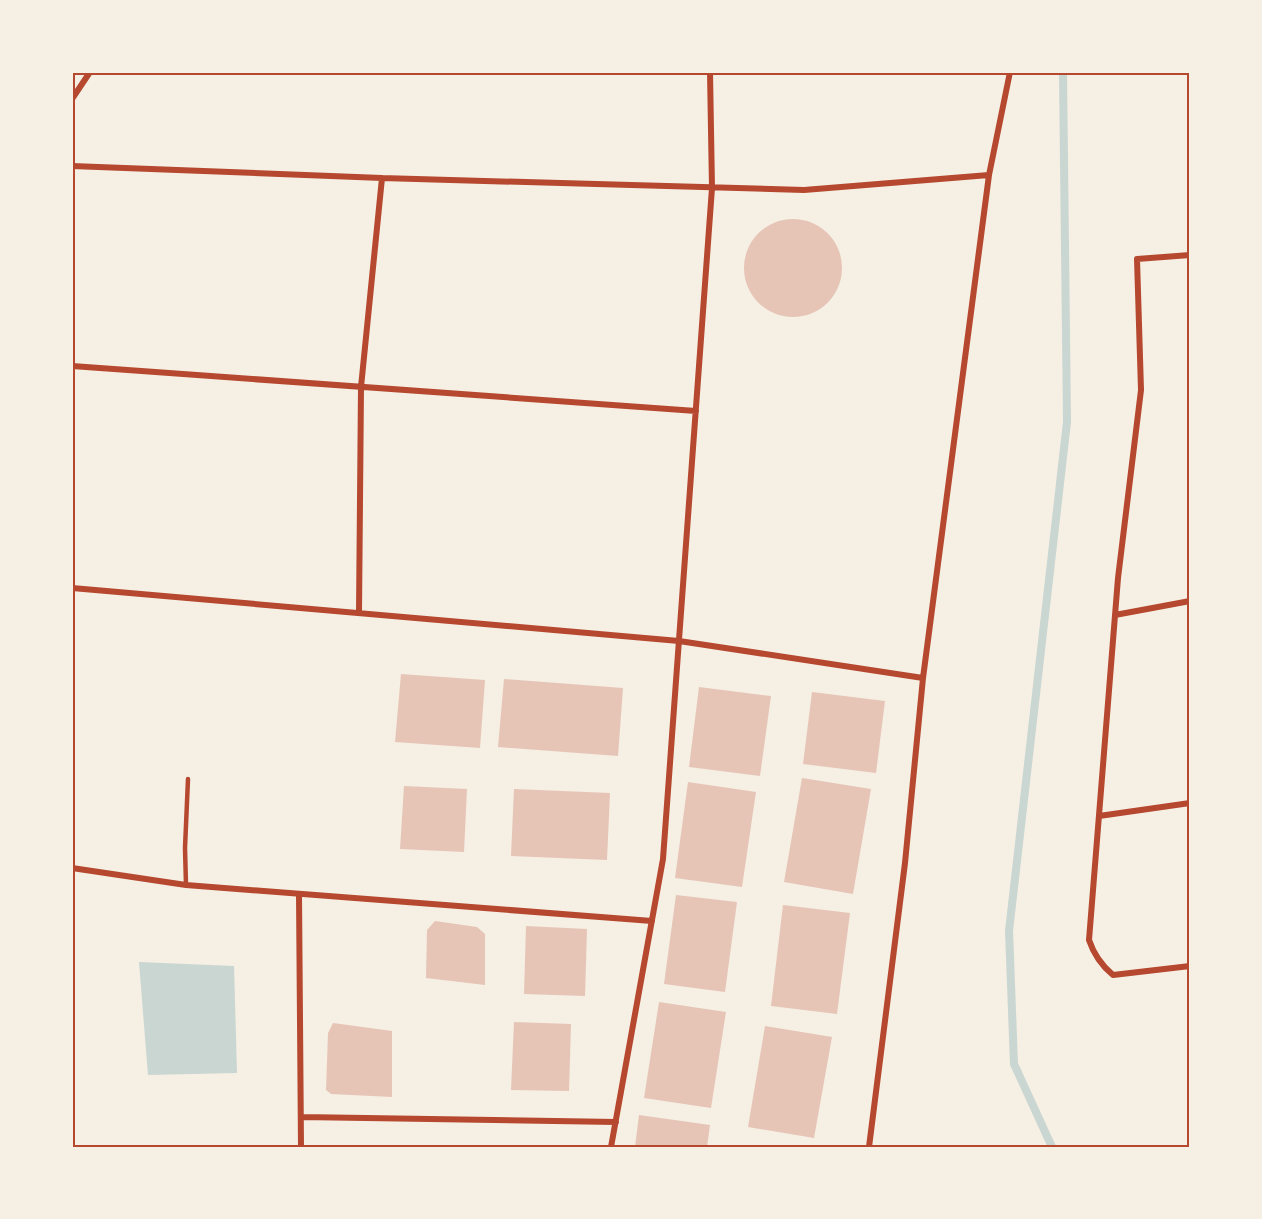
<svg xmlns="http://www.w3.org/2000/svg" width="1262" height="1219" font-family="'Asap Condensed',sans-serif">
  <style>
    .water { fill: #c9d6d2 }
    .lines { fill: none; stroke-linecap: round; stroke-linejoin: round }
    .stream { stroke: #c9d6d2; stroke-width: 8 }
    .building { fill: #e6c5b7 }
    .service { stroke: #b5482f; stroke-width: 4.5 }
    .minor { stroke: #b5482f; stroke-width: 6 }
    .neatline { fill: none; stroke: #b5482f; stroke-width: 2 }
  </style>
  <rect width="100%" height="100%" fill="#f6efe4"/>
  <path class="water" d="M139,962L234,966L237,1073L148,1075Z"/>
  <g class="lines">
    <path class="stream" d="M1052,1147L1014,1064L1009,931L1067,422L1063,72"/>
  </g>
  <path class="building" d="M744 268a49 49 0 1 1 98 0a49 49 0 1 1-98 0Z
    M401,674L485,680L480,748L395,742Z
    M504,679L623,688L618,756L498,747Z
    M699,687L771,696L760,776L689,767Z
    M812,692L885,701L876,773L803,764Z
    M802,778L871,789L853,894L784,882Z
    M688,782L756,792L742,887L675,878Z
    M404,786L467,789L464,852L400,849Z
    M514,789L610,793L607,860L511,856Z
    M676,895L737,902L725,992L664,984Z
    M783,905L850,913L837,1014L771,1006Z
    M435,921L477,927L485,934V985L426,978L427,930Z
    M526,926L587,929L585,996L524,994Z
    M659,1002L726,1012L711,1108L644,1098Z
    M514,1022L571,1024L569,1091L511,1090Z
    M333,1023L392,1031V1097L331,1094L326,1090L328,1033Z
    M765,1026L832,1037L814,1138L748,1127Z
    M639,1115L710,1125L707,1147H635Z"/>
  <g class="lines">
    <path class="service" d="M186,885L185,848L188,779"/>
    <path class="minor" d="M72,99L90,72
      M72,166L382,178L804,190L989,175
      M1190,255L1137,259L1141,390L1118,578L1089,940C1094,955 1101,965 1113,975L1190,966
      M72,366L696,411
      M72,588L679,641L923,678
      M359,613L361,387L382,178
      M1115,615L1190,601
      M1099,816L1190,803
      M72,868L186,885L652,921
      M299,894L301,1147
      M301,1117L616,1122
      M611,1147L663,859L712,188L710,72
      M869,1147L905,863L923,678L989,175L1010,72"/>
  </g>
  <rect width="1262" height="1219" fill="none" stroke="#f6efe4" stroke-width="147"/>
  <rect x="74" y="74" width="1114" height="1072" class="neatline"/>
</svg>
